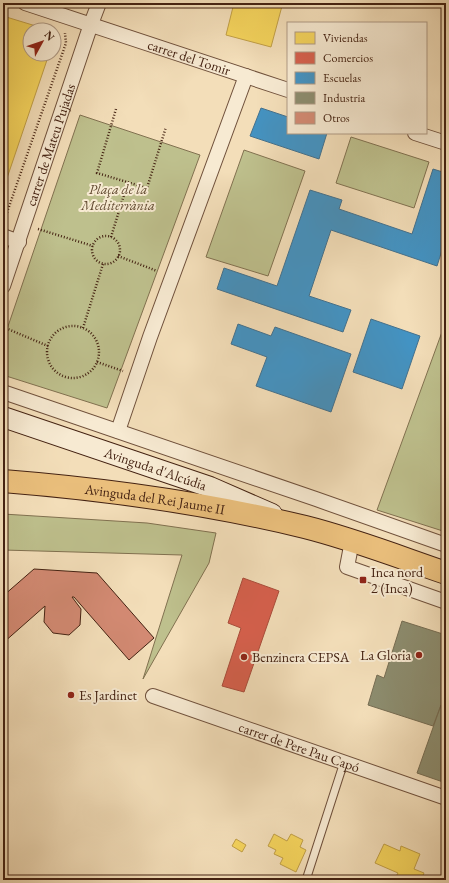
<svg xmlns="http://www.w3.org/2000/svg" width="449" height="883" font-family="'EB Garamond',serif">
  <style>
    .green { fill: #bec08d; stroke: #817150 }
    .homes { fill: #f6d55c; stroke: #c19f46 }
    .shops { fill: #d6604d; stroke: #aa4d3b }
    .schools { fill: #4393c3; stroke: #43718e }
    .industry { fill: #8c8c6e; stroke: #766c52 }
    .building { fill: #d38a73; stroke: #442212 }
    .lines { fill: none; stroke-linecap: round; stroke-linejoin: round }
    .lane-casing { stroke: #70513c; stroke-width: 9 }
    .street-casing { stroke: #70513c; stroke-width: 16 }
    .secondary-casing { stroke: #442212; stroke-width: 22 }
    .primary-casing { stroke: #442212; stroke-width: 24 }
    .path { stroke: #442212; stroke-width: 2.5; stroke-dasharray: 1 2; stroke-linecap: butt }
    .lane { stroke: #f7ead2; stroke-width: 7 }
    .street { stroke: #f7ead2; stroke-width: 14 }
    .secondary { stroke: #f7ead2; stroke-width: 20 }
    .primary { stroke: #eabf7c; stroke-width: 22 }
    .poi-dot { fill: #8f2418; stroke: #f7ead2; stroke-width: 1.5 }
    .labels { text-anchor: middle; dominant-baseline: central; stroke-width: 4; stroke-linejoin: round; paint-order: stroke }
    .street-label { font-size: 14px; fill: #442212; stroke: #f7ead2 }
    .park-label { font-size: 14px; font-style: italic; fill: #624a31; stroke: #f7ead2 }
    .poi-label { font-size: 14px; fill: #442212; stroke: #f7ead2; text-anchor: start }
  </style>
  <rect width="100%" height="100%" fill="#f3deb9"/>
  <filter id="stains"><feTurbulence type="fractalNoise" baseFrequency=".005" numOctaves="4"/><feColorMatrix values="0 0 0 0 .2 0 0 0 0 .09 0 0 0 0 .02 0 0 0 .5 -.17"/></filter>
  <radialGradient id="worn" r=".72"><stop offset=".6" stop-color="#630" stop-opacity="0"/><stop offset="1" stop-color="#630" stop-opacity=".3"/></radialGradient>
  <path class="green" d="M80,115L200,155L107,408L3,375V341Z
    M351,137L429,162L414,208L336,183Z
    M244,150L305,171L268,276L206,257Z
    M446,321V532L377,510Z
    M3,514L147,523L216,533L209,563L143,679L182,555L3,550Z"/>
  <path class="homes" d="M234,3H271L282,6L271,47L226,35Z
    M3,16L49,30H30V54H49L3,190Z
    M274,834L287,841L291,834L303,840L300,847L306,850L296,872L280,864L283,858L274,854L276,850L268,846Z
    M236,839L246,845L242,852L232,846Z
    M384,844L400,851L401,846L420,854L414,869L424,873L421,880H394L398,873L375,863Z"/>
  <path class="shops" d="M243,578L279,591L244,692L222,686L241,628L228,623Z"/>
  <path class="schools" d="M261,108L288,117V133H327L319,159L250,136Z
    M433,169L446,173V244H444L437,266L331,230L309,296L351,310L343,332L217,289L224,268L277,286L310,190L342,200L339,209L412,234Z
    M371,319L420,336L402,389L353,372Z
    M238,324L271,336L275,327L351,354L331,412L256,386L267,357L231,344Z"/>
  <path class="industry" d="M402,621L446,635V707L441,705L433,726L368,705L377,675L384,678Z
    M441,705L446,707V783L417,773Z"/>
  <path class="building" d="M34,569L97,573L154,638L129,660L74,597H72L81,609L80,625L69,635L53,633L44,622L45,606L3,643V596Z"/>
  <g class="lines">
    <defs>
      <path id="lane" d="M306,880L344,762"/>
      <g id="street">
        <path id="s1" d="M25,3L288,90"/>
        <path d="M415,133L446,143"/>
        <path d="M3,236L19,242"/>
        <path id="s2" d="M3,286L91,24L99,3"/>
        <path d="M3,392L316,499L446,545"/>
        <path d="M118,431L150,337L246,76"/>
        <path d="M352,541L347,567L446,602"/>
        <path id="s3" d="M153,696L446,798"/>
      </g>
      <g id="secondary">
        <path id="s4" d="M3,417L210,487L272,514"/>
      </g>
      <g id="primary">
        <path id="s5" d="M3,481C104,489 206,503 305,527C353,539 399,557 446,573"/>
      </g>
    </defs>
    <use href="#lane" class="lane-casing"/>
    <use href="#street" class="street-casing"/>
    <use href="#secondary" class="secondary-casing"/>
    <use href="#primary" class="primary-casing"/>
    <path class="path" d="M116,109L97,173L147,188L166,127
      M4,221L66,43L65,33
      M38,229L93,246
      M92 250a14 14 0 1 1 28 0a14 14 0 1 1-28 0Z
      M111,237L128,182
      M118,256L157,271
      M47 352a26 26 0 1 1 52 0a26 26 0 1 1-52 0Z
      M3,327L48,346
      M83,328L103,264
      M97,362L123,371"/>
    <use href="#lane" class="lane"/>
    <use href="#street" class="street"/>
    <use href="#secondary" class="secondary"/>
    <use href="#primary" class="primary"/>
  </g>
  <g class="poi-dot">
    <rect x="359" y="576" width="8" height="8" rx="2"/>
    <circle cx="419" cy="655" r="4"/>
    <circle cx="244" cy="657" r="4"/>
    <circle cx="71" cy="695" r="4"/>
  </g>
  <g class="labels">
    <g class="street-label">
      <text stroke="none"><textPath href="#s1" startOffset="173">carrer del Tomir</textPath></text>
      <text stroke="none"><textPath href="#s2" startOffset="149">carrer de Mateu Pujadas</textPath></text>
      <text stroke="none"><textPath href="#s4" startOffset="161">Avinguda d'Alcúdia</textPath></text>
      <text stroke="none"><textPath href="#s5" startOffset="153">Avinguda del Rei Jaume II</textPath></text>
      <text stroke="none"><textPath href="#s3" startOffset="155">carrer de Pere Pau Capó</textPath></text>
    </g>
    <g class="park-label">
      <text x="118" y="189">Plaça de la<tspan x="118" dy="16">Mediterrània</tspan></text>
    </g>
    <g class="poi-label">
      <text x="371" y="572">Inca nord<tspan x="371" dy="16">2 (Inca)</tspan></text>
      <text x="411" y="655" text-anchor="end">La Gloria</text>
      <text x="252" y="657">Benzinera CEPSA</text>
      <text x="79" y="695">Es Jardinet</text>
    </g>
  </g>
  <rect width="449" height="883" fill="none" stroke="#f3deb9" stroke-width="16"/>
  <rect x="4" y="4" width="441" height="875" fill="none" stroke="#442212" stroke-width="2"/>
  <rect x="8" y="8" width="433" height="867" fill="none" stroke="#442212"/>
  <rect x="287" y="22" width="140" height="112" fill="#f7ead2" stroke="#af9a85"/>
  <rect x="295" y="32" width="20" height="12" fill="#f6d55c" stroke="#af9a85"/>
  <text x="323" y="42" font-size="12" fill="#442212">Viviendas</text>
  <rect x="295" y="52" width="20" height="12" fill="#d6604d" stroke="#af9a85"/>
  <text x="323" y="62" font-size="12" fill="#442212">Comercios</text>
  <rect x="295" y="72" width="20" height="12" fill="#4393c3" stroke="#af9a85"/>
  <text x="323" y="82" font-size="12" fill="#442212">Escuelas</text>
  <rect x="295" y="92" width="20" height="12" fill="#8c8c6e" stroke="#af9a85"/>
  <text x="323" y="102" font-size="12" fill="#442212">Industria</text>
  <rect x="295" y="112" width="20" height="12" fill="#d38a73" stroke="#af9a85"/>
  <text x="323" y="122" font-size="12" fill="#442212">Otros</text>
  <g transform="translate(42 42) rotate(50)"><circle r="19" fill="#f7ead2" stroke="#af9a85"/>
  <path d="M0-3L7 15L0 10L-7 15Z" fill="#8f2418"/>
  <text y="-6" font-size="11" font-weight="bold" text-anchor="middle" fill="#442212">N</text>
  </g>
  <rect width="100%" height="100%" filter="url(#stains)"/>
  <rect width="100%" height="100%" fill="url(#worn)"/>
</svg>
